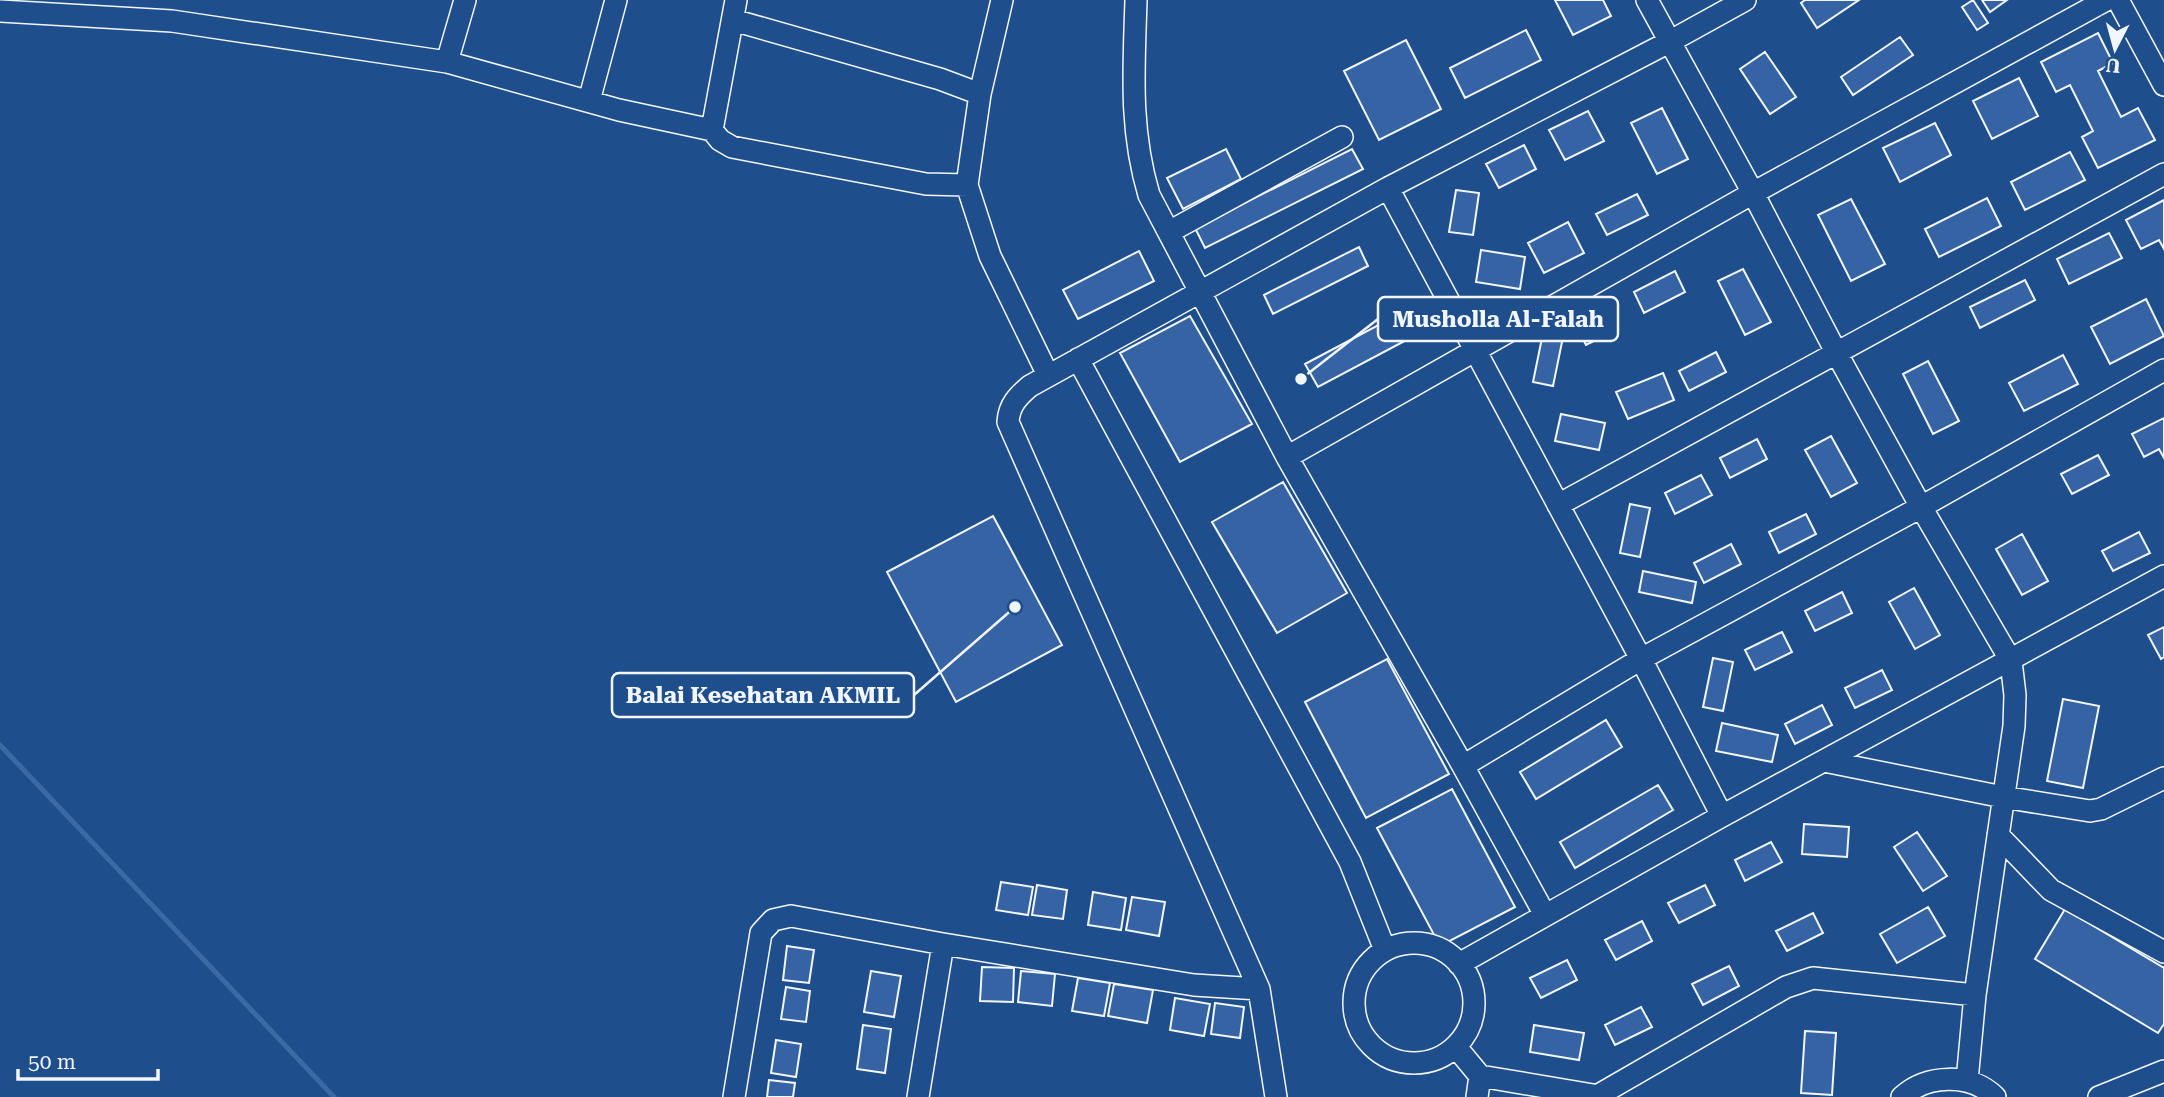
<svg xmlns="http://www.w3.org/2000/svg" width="2164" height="1097" font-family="'Roboto Serif',serif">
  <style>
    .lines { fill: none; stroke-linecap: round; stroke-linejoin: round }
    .stream { stroke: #3b69a3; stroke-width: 5 }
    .building { fill: #3563a3; stroke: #f2f6ff; stroke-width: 2 }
    .minor-casing { stroke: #f2f6ff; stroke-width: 24 }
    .minor { stroke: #1f4e8c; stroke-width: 21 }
    .leader { fill: none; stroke: #f2f6ff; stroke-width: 2.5 }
    .callout-dot { fill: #f2f6ff; stroke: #1f4e8c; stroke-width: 2.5 }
    .callout { fill: #1f4e8c; stroke: #f2f6ff; stroke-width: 2.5 }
    .callout-label { font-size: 23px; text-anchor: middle; font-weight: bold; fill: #f2f6ff }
  </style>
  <rect width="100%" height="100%" fill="#1f4e8c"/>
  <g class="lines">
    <path class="stream" d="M0,745L334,1097"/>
  </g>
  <path class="building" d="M1555,0H1603L1611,16L1573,35Z
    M1805,0H1859L1817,28L1801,3Z
    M1973,0L1988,23L1977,30L1962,7Z
    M1982,0H2007L1990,12Z
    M1526,30L1541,60L1465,98L1450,68Z
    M2098,33L2113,63L2098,71L2121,117L2138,108L2155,140L2098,168L2082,137L2093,131L2070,85L2056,92L2041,62Z
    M1900,37L1913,55L1853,95L1841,77Z
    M1406,40L1441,109L1379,140L1344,71Z
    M1765,52L1796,97L1770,114L1740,69Z
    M2019,78L2038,116L1992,139L1973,101Z
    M1662,108L1688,159L1657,174L1631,123Z
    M1588,111L1604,141L1565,160L1549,130Z
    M1935,123L1951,155L1900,182L1883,148Z
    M1524,145L1536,169L1499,188L1486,164Z
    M1226,149L1241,179L1183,209L1167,178Z
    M1352,149L1363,169L1205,248L1195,228Z
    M2070,152L2085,180L2025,210L2011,182Z
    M1456,190L1479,193L1473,235L1449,232Z
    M1637,194L1648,215L1607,235L1596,214Z
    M1987,198L2001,226L1939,257L1925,229Z
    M1851,199L1885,264L1851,281L1818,215Z
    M2164,200V249L2159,240L2141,249L2126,220Z
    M1568,222L1584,253L1544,273L1528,243Z
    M2109,233L2122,258L2069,284L2057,259Z
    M1359,247L1368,266L1273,314L1264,295Z
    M1481,250L1525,257L1520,289L1476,282Z
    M1139,251L1154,281L1078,319L1063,290Z
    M1743,269L1771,322L1745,335L1718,281Z
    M1675,271L1685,292L1644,313L1634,292Z
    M2025,280L2035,300L1980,328L1970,307Z
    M2146,299L2164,336L2110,364L2091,327Z
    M1606,306L1618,329L1586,345L1574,322Z
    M1401,313L1414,336L1318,387L1305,364Z
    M1190,316L1252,424L1180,462L1120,353Z
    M1543,333L1563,337L1553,386L1533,382Z
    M1716,352L1726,372L1689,391L1679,371Z
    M2063,355L2078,384L2024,411L2009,383Z
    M1928,361L1959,421L1933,434L1903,374Z
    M1663,373L1674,400L1628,419L1616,392Z
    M1561,414L1605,423L1599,450L1555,441Z
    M2164,418V458L2159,449L2144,457L2132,434Z
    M1831,436L1857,483L1831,497L1805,450Z
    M1757,439L1767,459L1730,478L1720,458Z
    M2098,455L2109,475L2072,494L2061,474Z
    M1701,475L1712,495L1675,514L1665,493Z
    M1283,482L1347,593L1277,633L1212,522Z
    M1630,504L1650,508L1640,557L1620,553Z
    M1806,514L1816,534L1779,553L1769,532Z
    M993,516L1062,645L956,702L887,572Z
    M2139,532L2150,553L2113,571L2102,551Z
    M2022,534L2048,581L2022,595L1996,549Z
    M1731,544L1741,564L1704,583L1694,563Z
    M1643,571L1696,582L1692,603L1639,592Z
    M1914,588L1940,635L1915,649L1889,602Z
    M1842,592L1852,613L1815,631L1805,611Z
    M2164,627V657L2161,659L2148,635Z
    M1782,632L1792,652L1755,670L1745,650Z
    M1713,658L1733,662L1723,711L1703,707Z
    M1387,659L1449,774L1366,818L1305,702Z
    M1882,670L1892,690L1855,708L1845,688Z
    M2063,699L2099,706L2083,788L2047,781Z
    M1822,705L1832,725L1795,744L1785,724Z
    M1606,720L1622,747L1536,799L1520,772Z
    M1722,723L1778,735L1772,762L1716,751Z
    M1658,785L1673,810L1575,868L1560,842Z
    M1452,789L1515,907L1440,946L1377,828Z
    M1804,824L1849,827L1847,857L1802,854Z
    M1917,832L1947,876L1923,891L1894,847Z
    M1771,842L1782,862L1745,881L1735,860Z
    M1001,882L1033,887L1028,915L996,910Z
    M1037,885L1067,890L1063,919L1032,915Z
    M1705,885L1715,905L1679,923L1668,903Z
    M1093,892L1126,898L1121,930L1088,925Z
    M1132,897L1165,902L1159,936L1126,930Z
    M1928,907L1945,936L1897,963L1880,934Z
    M2065,909L2164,968V1024L2158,1033L2035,959Z
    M1813,913L1823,933L1787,951L1776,931Z
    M1642,921L1652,941L1616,960L1605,940Z
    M787,946L814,950L809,983L783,980Z
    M1567,960L1577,980L1541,998L1530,978Z
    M1729,966L1739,986L1703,1005L1692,984Z
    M982,967L1014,968L1013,1002L980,1001Z
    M871,971L901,976L894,1017L864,1012Z
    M1021,971L1055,974L1052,1006L1018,1002Z
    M1078,978L1110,983L1104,1016L1072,1011Z
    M1114,984L1153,990L1147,1023L1108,1016Z
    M786,987L810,991L806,1022L781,1019Z
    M1175,998L1210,1004L1204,1036L1170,1030Z
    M1215,1003L1244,1007L1240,1038L1211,1034Z
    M1641,1007L1652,1027L1615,1045L1605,1025Z
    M863,1025L891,1029L885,1073L857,1069Z
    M1534,1025L1584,1033L1579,1060L1530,1052Z
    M1805,1031L1836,1033L1832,1095L1801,1093Z
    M776,1040L801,1044L796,1077L771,1073Z
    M769,1080L795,1083L793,1097H767Z"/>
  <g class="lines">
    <defs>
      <path id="minor" d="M1002,0L980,94L967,185L990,256L1048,375
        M1136,0C1134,68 1129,128 1149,195L1287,457L1463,766L1545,915
        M1647,0L1753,193L1836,352L1921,507L2011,661L2015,695L2014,726L1975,995L1967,1081
        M2118,0L2164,85
        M0,11L172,21L447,62L619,110L712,130L720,140L732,147L926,184L967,185
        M733,20L940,79L980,94
        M447,62L465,0
        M589,101L616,0
        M712,130L736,0
        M1388,188L1641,659L1722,816
        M1169,232L1342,137
        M1078,359L1350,862L1385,950
        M1287,457L1753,193L2106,0
        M1558,505L2164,174
        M1824,761L2003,797L2090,811L2101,809L2164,778
        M1463,766L1641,659L1921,507L2164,370
        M1998,835L2051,890L2164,952
        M1354 1003a60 60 0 1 1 120 0a60 60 0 1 1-120 0Z
        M1459,964L1722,816L2164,576
        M1456,1047L1480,1076L1605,1097
        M1597,1096L1786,987L1813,978L1975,995
        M734,1097L761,933L773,920L791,916L943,944L1194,985L1259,989
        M918,1097L943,944
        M1276,1097L1259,989L1008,422C1009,405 1018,396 1030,386L1388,188L1669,42L1745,0
        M1477,1097L1480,1076
        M1902,1097C1927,1074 1971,1073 1995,1097
        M2099,1097L2164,1071"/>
    </defs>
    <use href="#minor" class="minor-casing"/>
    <use href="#minor" class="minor"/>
  </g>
  <path class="leader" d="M1301 379L1378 319M1015 607L914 695"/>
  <g class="callout-dot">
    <circle cx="1301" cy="379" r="7"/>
    <circle cx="1015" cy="607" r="7"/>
  </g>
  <g class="callout">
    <rect x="1378" y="297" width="240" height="44" rx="7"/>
    <rect x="612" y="673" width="302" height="44" rx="7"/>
  </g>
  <g class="callout-label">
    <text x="1498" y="327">Musholla Al-Falah</text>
    <text x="763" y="703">Balai Kesehatan AKMIL</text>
  </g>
  <g transform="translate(2115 49) rotate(186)" stroke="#1f4e8c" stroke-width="5" paint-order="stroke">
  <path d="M0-5L12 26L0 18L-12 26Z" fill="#f2f6ff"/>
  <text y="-10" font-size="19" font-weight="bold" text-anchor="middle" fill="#f2f6ff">U</text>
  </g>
  <path d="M18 1069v10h140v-10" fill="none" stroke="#f2f6ff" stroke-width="3.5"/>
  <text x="28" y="1069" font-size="21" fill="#f2f6ff" stroke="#1f4e8c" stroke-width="5" paint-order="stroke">50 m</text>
</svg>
